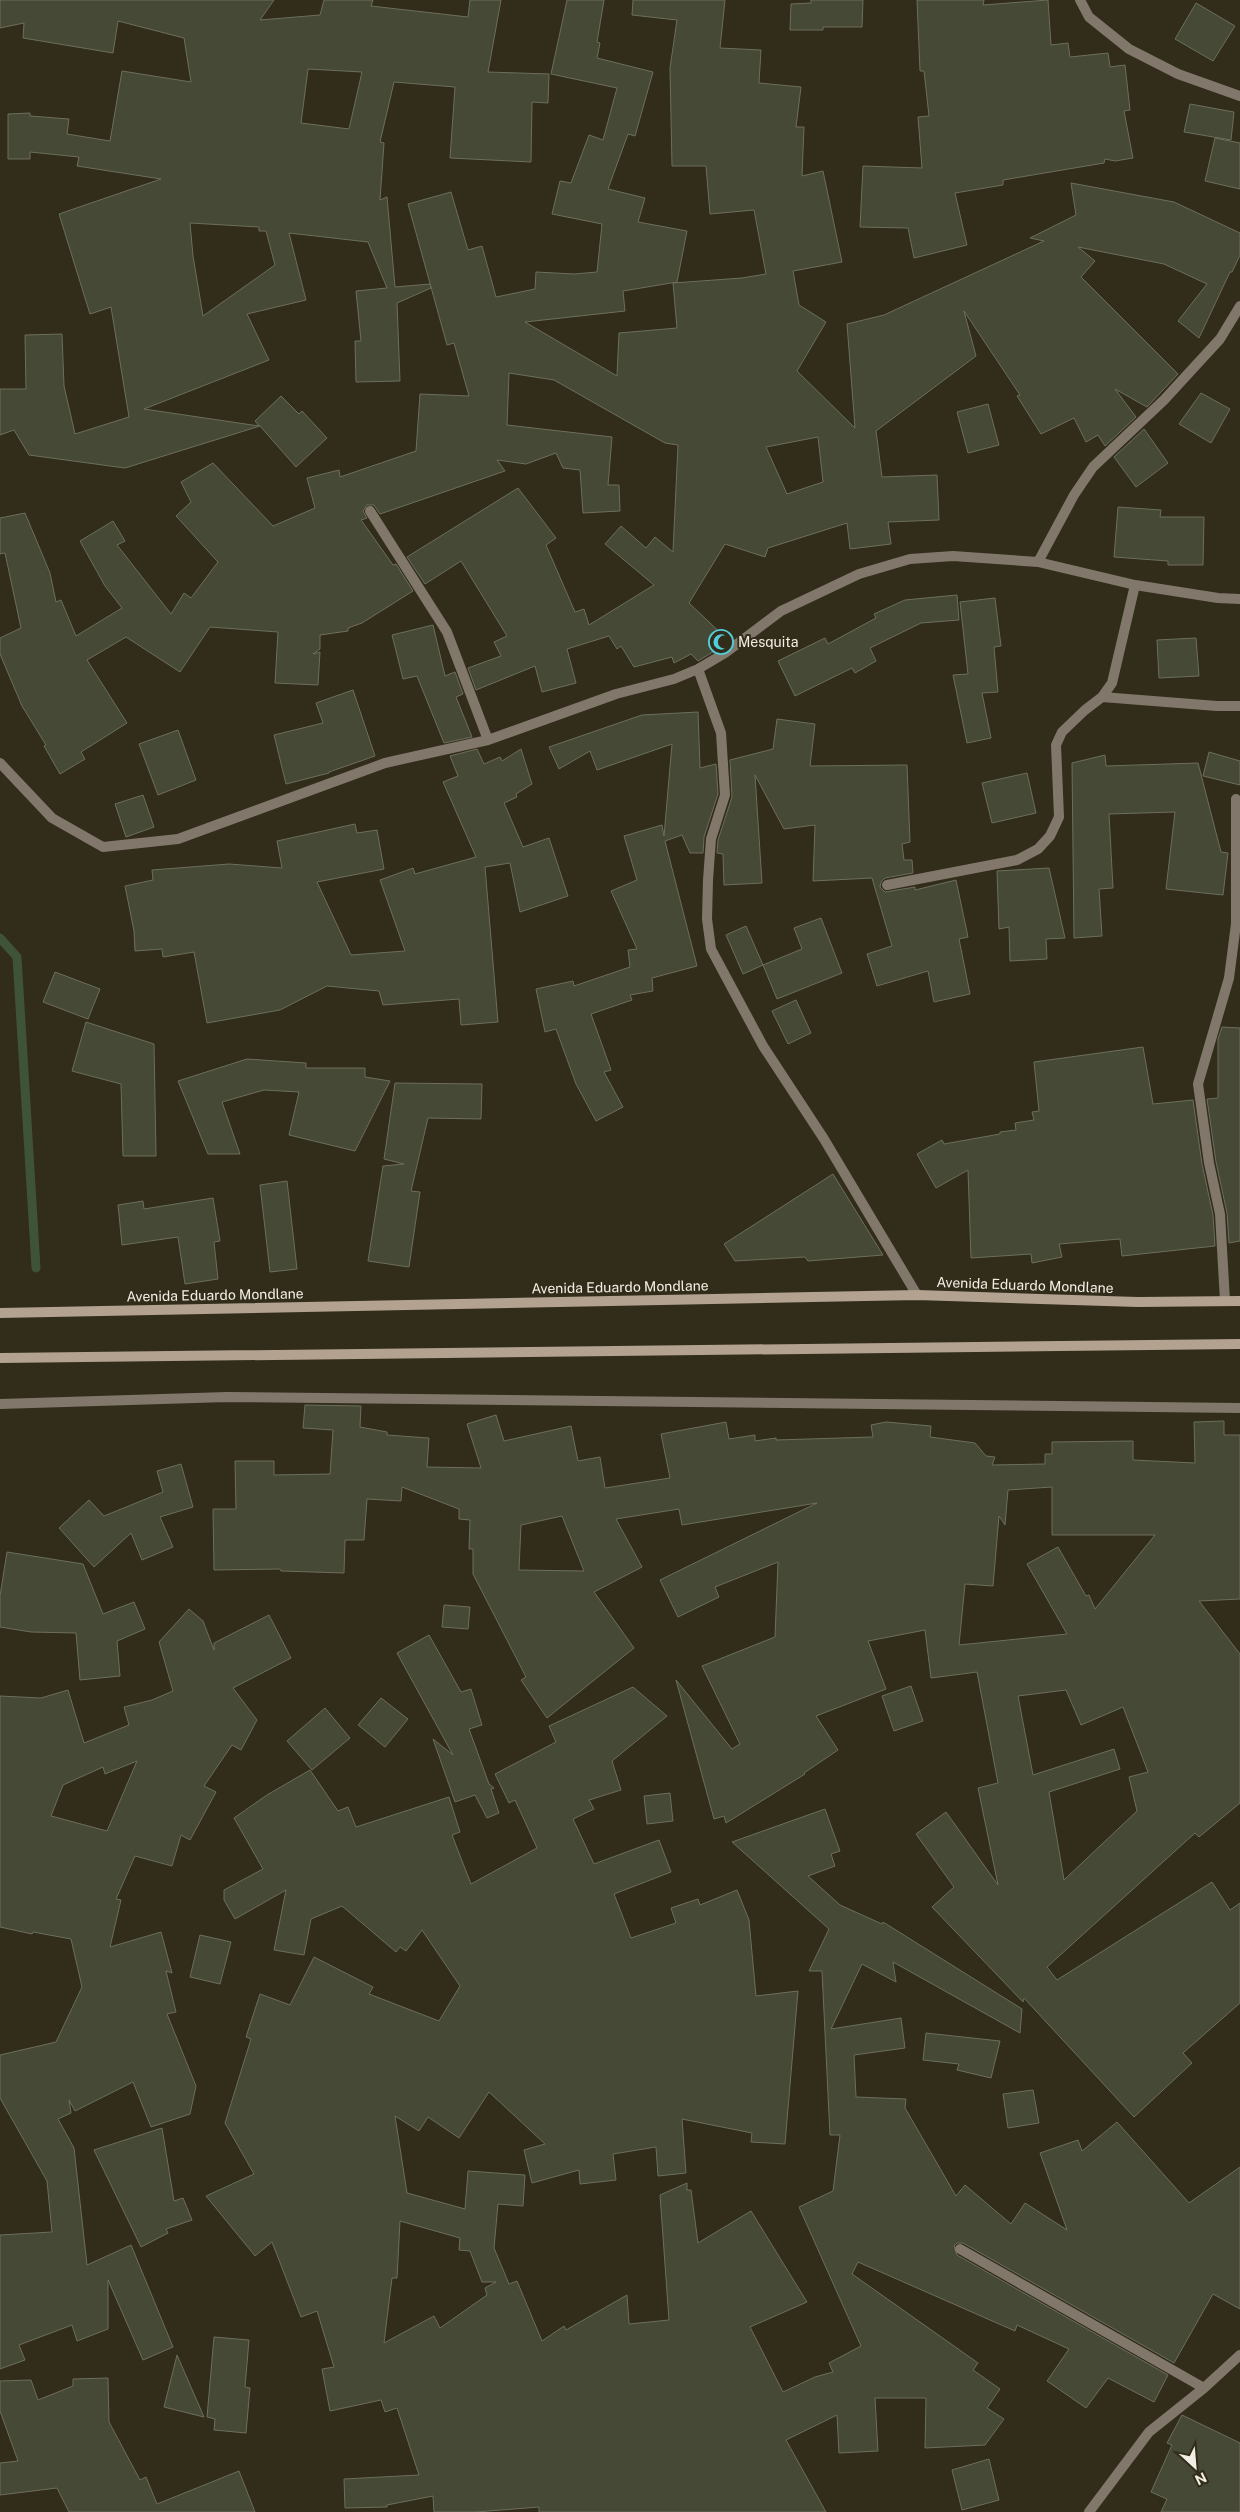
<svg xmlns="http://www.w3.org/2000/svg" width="1240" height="2512" font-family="'Public Sans',sans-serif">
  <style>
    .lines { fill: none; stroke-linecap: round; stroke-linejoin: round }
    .stream { stroke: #3f5338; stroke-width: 9 }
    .building { fill: #464936; stroke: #6c6f5b; fill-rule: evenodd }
    .street { stroke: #82776b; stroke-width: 10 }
    .secondary { stroke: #b2a28f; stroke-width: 10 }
    .labels { text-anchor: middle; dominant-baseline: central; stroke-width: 4; stroke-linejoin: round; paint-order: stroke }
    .poi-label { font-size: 14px; fill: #f2eee3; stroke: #322c1b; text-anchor: start }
    .street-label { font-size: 14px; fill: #f2eee3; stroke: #322c1b }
  </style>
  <rect width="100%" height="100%" fill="#322c1b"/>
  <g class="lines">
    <path class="stream" d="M0,938L17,957L36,1268"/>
  </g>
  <path class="building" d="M0,0H274L260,20L320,15L324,0H373L371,6L468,17L470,0H501L488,72L549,74L548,103L532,102L531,162L450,158L455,87L394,82L380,142L384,143L380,200L387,197L395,287L430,284L431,288L397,303L400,381L356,382L355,341H361L356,291L387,288L368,242L289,233L306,300L247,314L269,360L144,409L259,426L255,421L281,396L299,414L302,411L327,438L296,467L260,426L125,468L29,455L14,430L0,435V389H26L25,335L62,334L64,386L75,434L129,417L111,307L90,314L59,214L161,179L77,166L79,157L30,152V159H8V114L30,113V116L69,119L67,134L110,141L122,71L191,82L184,38L118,21L113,53L23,38L24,23L0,28ZM308,69L362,72L349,129L301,123ZM190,223L259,227V231H266L275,265L203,316L193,256Z
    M567,0H604L597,42L600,43L597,58L653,72L635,136L628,134L608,189L645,198L638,222L687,231L677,282L623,291L625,311L525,322L617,376L619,333L677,328L673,283L742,278L766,274L754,210L710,214L706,166H672L670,68L677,20L632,15L633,0H725L720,48L761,50L759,83L801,87L796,127H804L802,176L823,171L842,262L793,271L799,305L826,322L797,371L855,428L847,324L884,315L1044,241L1030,238L1076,215L1071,183L1174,202L1240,233V255L1232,272H1230L1199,338L1178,321L1207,284L1164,264L1078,247L1095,261L1081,277L1178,374L1147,407L1115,389L1136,417L1105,446L1098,435L1086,442L1074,418L1041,434L1017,396L1020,395L964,311L976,356L876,431L882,477L937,475L939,520L888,522L891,544L850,549L847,523L768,548L765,557L725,544L689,603L728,640L721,647L698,661L691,654L674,663L672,657L634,667L621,646L617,649L609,636L567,649L576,683L542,692L535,666L476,690L468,668L501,656L494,642L507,636L461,561L425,584L407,557L518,488L556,538L546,545L575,612L584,609L589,625L654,585L605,544L621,526L646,548L655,537L673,552L678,445L665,443L554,380L509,373L507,425L612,437L608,485H619L620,511L583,513L580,470L563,468L556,453L526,464L497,460L505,471L380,514L374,505H367L363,511L367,518L361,520L393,565L396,564L413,591L362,623L348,628V631L320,635V649L313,654L320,652L318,685L275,683L278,632L210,627L180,672L126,637L87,660L127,723L81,752L85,759L60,774L44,746L46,745L22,706L0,654V638L21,628L5,553L0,554V518L25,513L50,573L56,602L61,600L76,636L122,608L105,586L80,541L113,521L125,541L117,545L171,614L184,593L191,598L218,562L176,516L191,502L181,482L213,463L273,526L315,508L307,478L339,470L340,477L416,451L420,394L469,396L454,343L447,345L408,204L451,192L468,250L482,246L496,297L535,289L536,272L574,274L597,272L602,224L552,214L560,181L571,183L589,135L603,140L617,88L551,74ZM818,437L823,482L787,494L766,447Z
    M811,0H863L862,27H823V30H790L791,4L811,3Z
    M917,0H984L983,5L1048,0L1051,45L1068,43L1070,57L1108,53L1110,67L1125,65L1130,110L1124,111L1133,158L1115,161L1105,159L1104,163L1003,180V185L955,193L967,245L914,258L908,228L860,227L863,166L922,168L918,117L929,116L924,71H920Z
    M1196,3L1235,26L1213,61L1175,39Z
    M1190,104L1234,112L1231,140L1184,132Z
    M1215,138L1240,143V189L1205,181Z
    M1201,393L1230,409L1211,443L1179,424Z
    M988,404L999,445L968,453L957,412Z
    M1144,429L1168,463L1136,487L1114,457Z
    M1118,507L1161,510L1160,517H1204L1203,565H1168V561L1114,557Z
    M957,595L959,620L921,623L870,648L876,661L855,673L852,668L795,696L778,661L825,638L828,644L876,618L874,614L905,600Z
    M995,598L1001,646L994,647L998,692L982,693L991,738L967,743L953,675L968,674L960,602Z
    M433,625L445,676L455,672L463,694L456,697L472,737L444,743L417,676L403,679L392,635Z
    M1196,638L1199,676L1159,678L1157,640Z
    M353,690L375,756L329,772V773L286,784L274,735L323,723L316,703Z
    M698,712L700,768L716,764L718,794L704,837L703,853H690L682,835L665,841L697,966L652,978L653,991L630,995L632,1000L591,1014L611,1070L604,1072L623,1107L596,1121L576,1084L556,1029L545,1032L536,989L573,981L574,986L630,967L628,950L637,949L611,891L637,880L624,836L662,825L664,836L672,744L597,770L590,751L559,769L549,747L642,715Z
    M777,719L815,724L810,766L907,765L910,842L902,844L904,860H912L913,873L885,878L881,882L880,887L885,892L915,887V890L956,880L968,937L959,939L970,994L934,1002L928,971L877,986L867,954L892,946L872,878L813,881L815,825L784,829L755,775L762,883L724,885L723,854L717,853L718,840L732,797L730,760L773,749Z
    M178,730L196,780L158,795L139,744Z
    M477,749L484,764L500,757L502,761L521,749L532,784L516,794L517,797L504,803L523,847L549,838L568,896L520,912L510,863L485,867L498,1022L461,1025L459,999L383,1005L379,991L327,986L280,1010L207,1023L194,952L163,957L162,949L135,951L134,931L125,886L153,880L152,870L229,864L282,868L277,841L355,824L357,833L377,830L384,869L317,882L351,955L405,951L380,880L413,868L415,874L476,857L443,782L458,776L450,756Z
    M1209,752L1240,761V785L1203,776Z
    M1105,755L1106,766L1198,763L1221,852L1228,853L1223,895L1166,889L1175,812L1109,814L1113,888L1099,889L1102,936L1074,938L1072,763Z
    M1027,773L1036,813L992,823L982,783Z
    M143,795L154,827L126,837L115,804Z
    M1049,868L1065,938L1046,939L1047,959L1010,961L1009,927L999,929L997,871Z
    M821,918L842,973L777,999L763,965L802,949L794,928Z
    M746,926L763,965L743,974L726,935Z
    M55,972L100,989L88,1019L43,1002Z
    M796,1000L811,1033L788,1044L772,1011Z
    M86,1022L154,1044L156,1156H123L121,1084L72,1071Z
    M1222,1027L1240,1028V1241L1229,1243L1227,1213L1216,1162L1207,1099L1218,1098V1039Z
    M1143,1047L1153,1104L1193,1100L1202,1164L1213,1215L1215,1246L1122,1256L1120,1239L1059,1244L1062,1257L1032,1263L1031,1254L971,1258L968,1170L936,1188L917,1154L942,1140L944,1144L1000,1134V1132L1016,1130L1015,1123L1034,1120L1032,1112L1039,1111L1034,1062Z
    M247,1059L306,1063V1068H365V1077L390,1081L355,1151L289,1135L299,1092L264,1090L222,1102L240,1154H208L178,1081Z
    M395,1083L482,1084L481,1119L428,1118L411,1191L420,1192L409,1267L368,1261L383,1166L404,1164L384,1159Z
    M833,1174L883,1255L808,1261L805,1257L735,1261L724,1244Z
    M287,1181L297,1269L270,1272L260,1185Z
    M213,1198L220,1241L214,1242L218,1279L185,1284L178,1237L122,1245L118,1205L143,1201L144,1209Z
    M305,1405L361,1406L360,1427L387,1432V1435L429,1438L427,1467L481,1468L467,1424L496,1415L504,1441L571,1426L578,1461L600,1457L605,1488L670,1478L661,1434L726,1422L729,1439L755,1435V1441L776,1438V1440L873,1437L871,1425L886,1422L931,1426L930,1437L975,1443L986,1456L995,1457L992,1465L1045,1464V1454H1052V1442L1133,1441V1460L1195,1463L1194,1422L1224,1421V1435H1240V1599L1199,1601L1240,1654V1803L1199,1837L1195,1833L1047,1967L1057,1980L1212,1882L1230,1910L1240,1903V2003L1183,2053L1192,2063L1134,2117L1024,1998L1023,2002L932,1907L954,1887L916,1834L946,1812L998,1885L978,1788L998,1783L977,1672L931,1678L925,1630L868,1641L886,1689L816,1716L838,1750L804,1773L805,1774L726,1823L724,1816L714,1819L676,1680L732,1749L740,1744L702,1666L775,1637L778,1562L715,1587L719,1597L678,1617L660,1580L817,1503L682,1525L679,1509L616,1519L642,1567L594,1592L634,1648L547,1718L521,1680L526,1677L473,1574V1549H469L470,1520L459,1519V1509L402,1487L401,1501L367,1499L364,1540H345L344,1573L281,1571L280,1569L214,1570L213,1509H236L235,1461H274V1475L330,1474L333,1430L303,1428ZM1052,1487V1535H1155L1095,1609L1089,1595L1086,1596L1058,1547L1027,1564L1067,1634L959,1645L965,1584L993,1586L999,1516L1005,1525L1008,1490ZM562,1516L584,1571L519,1570L521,1525ZM1066,1690L1081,1725L1123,1707L1148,1772L1129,1777L1137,1811L1064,1880L1049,1792L1120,1769L1114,1749L1033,1775L1018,1696Z
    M181,1464L193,1507L160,1517L173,1547L142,1560L131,1533L94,1567L59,1528L89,1500L104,1516L163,1492L157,1471Z
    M7,1552L83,1564L103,1614L134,1602L145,1629L117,1641L120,1676L80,1680L76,1633L31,1632L0,1627V1596Z
    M444,1605L470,1607L468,1629L442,1627Z
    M189,1609L203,1621L214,1650V1643L269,1615L291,1658L233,1688L257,1720L241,1750L232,1745L204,1786L216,1792L190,1840L181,1835L172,1866L135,1856L116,1899L121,1900L110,1947L161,1932L172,1973L166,1971L176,2012L167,2014L196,2086L190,2114L151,2127L133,2082L75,2111L69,2100L71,2113L58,2119L74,2148L87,2265L131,2245L173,2347L143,2360L108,2280V2329L77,2341L72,2325L19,2345L25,2360L0,2369V2235L52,2232L47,2181L0,2098V2055L56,2042L82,1987L71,1939L33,1932L32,1934L0,1927V1696L41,1698L68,1690L84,1743L129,1725L124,1707L152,1700L173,1691L159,1642ZM137,1761L107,1831L51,1816L63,1785L103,1767L105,1774Z
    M429,1635L461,1692L471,1689L482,1725L469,1729L489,1784L494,1788L491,1789L499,1813L487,1818L475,1795L455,1802L433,1739L453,1755L397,1653Z
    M911,1686L923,1721L894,1731L882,1696Z
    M633,1687L667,1716L612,1761L621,1790L589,1800L594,1809L573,1819L594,1864L659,1840L671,1872L614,1894L631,1938L676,1923L671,1908L698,1899L700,1905L737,1890L749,1920L756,1996L798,1991L785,2144L751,2142L752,2133L682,2119L686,2173L658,2176L656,2147L613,2154L616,2180L580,2184L579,2170L532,2183L524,2150L545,2144L489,2092L459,2138L428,2117L419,2131L395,2116L407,2193L465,2209L468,2171L525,2175L523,2206L498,2204L494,2248L509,2284L517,2281L542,2341L564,2326L566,2330L627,2295L629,2324L669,2320L660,2195L687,2183V2190H691L698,2243L751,2211L807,2302L750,2327L783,2392L815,2377L833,2372L829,2363L861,2346L799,2207L833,2191L840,2135H830L822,1971H809L829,1929L732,1842L825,1809L840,1851L831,1854L835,1866L808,1876L840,1905L882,1924L883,1922L1022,2009L1020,2033L893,1962L896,1982L862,1964L831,2029L901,2018L905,2048L854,2055L856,2097L906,2099L905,2108L956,2196L965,2185L1011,2224L1025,2203L1067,2230L1040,2153L1078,2140L1082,2151L1117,2122L1189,2203L1240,2167V2309L1213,2294L1174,2363L963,2243H957L954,2246L957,2255L1168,2375L1154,2402L1108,2378L1086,2408L1047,2381L1069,2349L1017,2325L1015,2331L858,2262L852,2274L978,2363L973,2370L1000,2389L987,2408L1004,2419L985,2445L925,2448L926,2398H875L878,2451L839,2453L837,2415L786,2440L826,2512H539V2507L476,2512H434L433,2496L387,2505V2507L345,2508L344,2479L419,2475L397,2408L385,2412L381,2400L330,2411L322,2369L334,2367L317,2311L301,2317L272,2242L255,2256L206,2196L254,2174L225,2123L251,2039L246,2037L260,1994L290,2005L314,1957L373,1987L369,1994L439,2021L460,1986L422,1930L406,1951L400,1947L396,1952L342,1906L311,1919L304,1955L274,1950L286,1890L235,1919L224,1900V1890L263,1869L234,1818L267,1795L310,1770L338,1811L348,1807L356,1827L449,1797L460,1832L452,1835L471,1884L537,1848L515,1800L509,1803L495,1774L556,1742L549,1726ZM400,2221L460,2238L459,2250L470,2251L482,2282H496L485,2288L487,2295L440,2328L434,2316L384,2343L392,2278H397Z
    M381,1698L408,1719L385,1747L358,1725Z
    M325,1708L350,1738L312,1770L287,1741Z
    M670,1793L673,1821L647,1824L644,1796Z
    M200,1935L231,1942L220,1984L190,1977Z
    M926,2033L1000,2041L991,2078L957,2070L959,2064L923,2060Z
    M1033,2090L1039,2123L1008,2128L1003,2094Z
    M162,2128L174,2201L183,2198L192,2220L166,2229L168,2233L141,2247L94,2150Z
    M214,2337L249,2340L245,2387L250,2388L246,2433L214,2430L215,2419L207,2417Z
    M177,2355L204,2417L164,2407Z
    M108,2378L109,2422L140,2480L146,2477L157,2504L239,2471L255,2512H69L57,2488L0,2495V2463L18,2461L0,2411V2381L31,2380L38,2400L73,2386V2379Z
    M1182,2415L1240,2443V2512H1161L1167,2499L1151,2492L1172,2445L1167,2443Z
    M989,2459L999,2500L962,2510L952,2470Z"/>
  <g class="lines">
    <path class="street" d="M1080,0L1089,17L1129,49L1178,74L1240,96
      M370,511L447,632L488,740
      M1038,562L1074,495L1093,467L1164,400L1220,339L1240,306
      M698,669L721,733L725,795L711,839L708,880L707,919L711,949L763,1046L824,1139L917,1295
      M1102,697L1217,706H1240
      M0,763L52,818L103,847L178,839L385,763L488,740L616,694L674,679L698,669L725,653L781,611L859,574L910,559L953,556L1038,562L1135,585L1218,598L1240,599
      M887,885L1017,860L1038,849L1050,836L1059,817L1056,745L1062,732L1085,710L1102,697L1112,683L1135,585
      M1225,1301L1220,1214L1209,1163L1198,1084L1229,978L1236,924V799
      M0,1404L227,1397L1240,1408
      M960,2249L1204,2388
      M1089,2512L1149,2432L1204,2388L1240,2355"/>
    <path class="secondary" d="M0,1313L917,1295L1138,1302L1240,1301
      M0,1358L1240,1344"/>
  </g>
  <defs>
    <symbol id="mosque-ring" viewBox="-11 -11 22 22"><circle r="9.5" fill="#322c1b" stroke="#52ccd6" stroke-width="1.5"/><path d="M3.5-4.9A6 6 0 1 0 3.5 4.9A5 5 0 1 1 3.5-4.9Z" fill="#52ccd6"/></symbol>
  </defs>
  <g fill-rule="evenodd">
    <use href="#mosque-ring" x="707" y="628" width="28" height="28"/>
  </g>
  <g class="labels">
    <g class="poi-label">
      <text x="738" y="642">Mesquita</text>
    </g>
    <g class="street-label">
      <text transform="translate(1025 1285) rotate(2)">Avenida Eduardo Mondlane</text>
      <text transform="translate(620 1287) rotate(-1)">Avenida Eduardo Mondlane</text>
      <text transform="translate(215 1295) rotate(-1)">Avenida Eduardo Mondlane</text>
    </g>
  </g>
  <g transform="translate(1195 2467) rotate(154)" stroke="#322c1b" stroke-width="4" paint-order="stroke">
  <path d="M0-4L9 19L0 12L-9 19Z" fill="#f2eee3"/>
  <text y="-8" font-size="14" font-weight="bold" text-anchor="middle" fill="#f2eee3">N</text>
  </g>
</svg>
